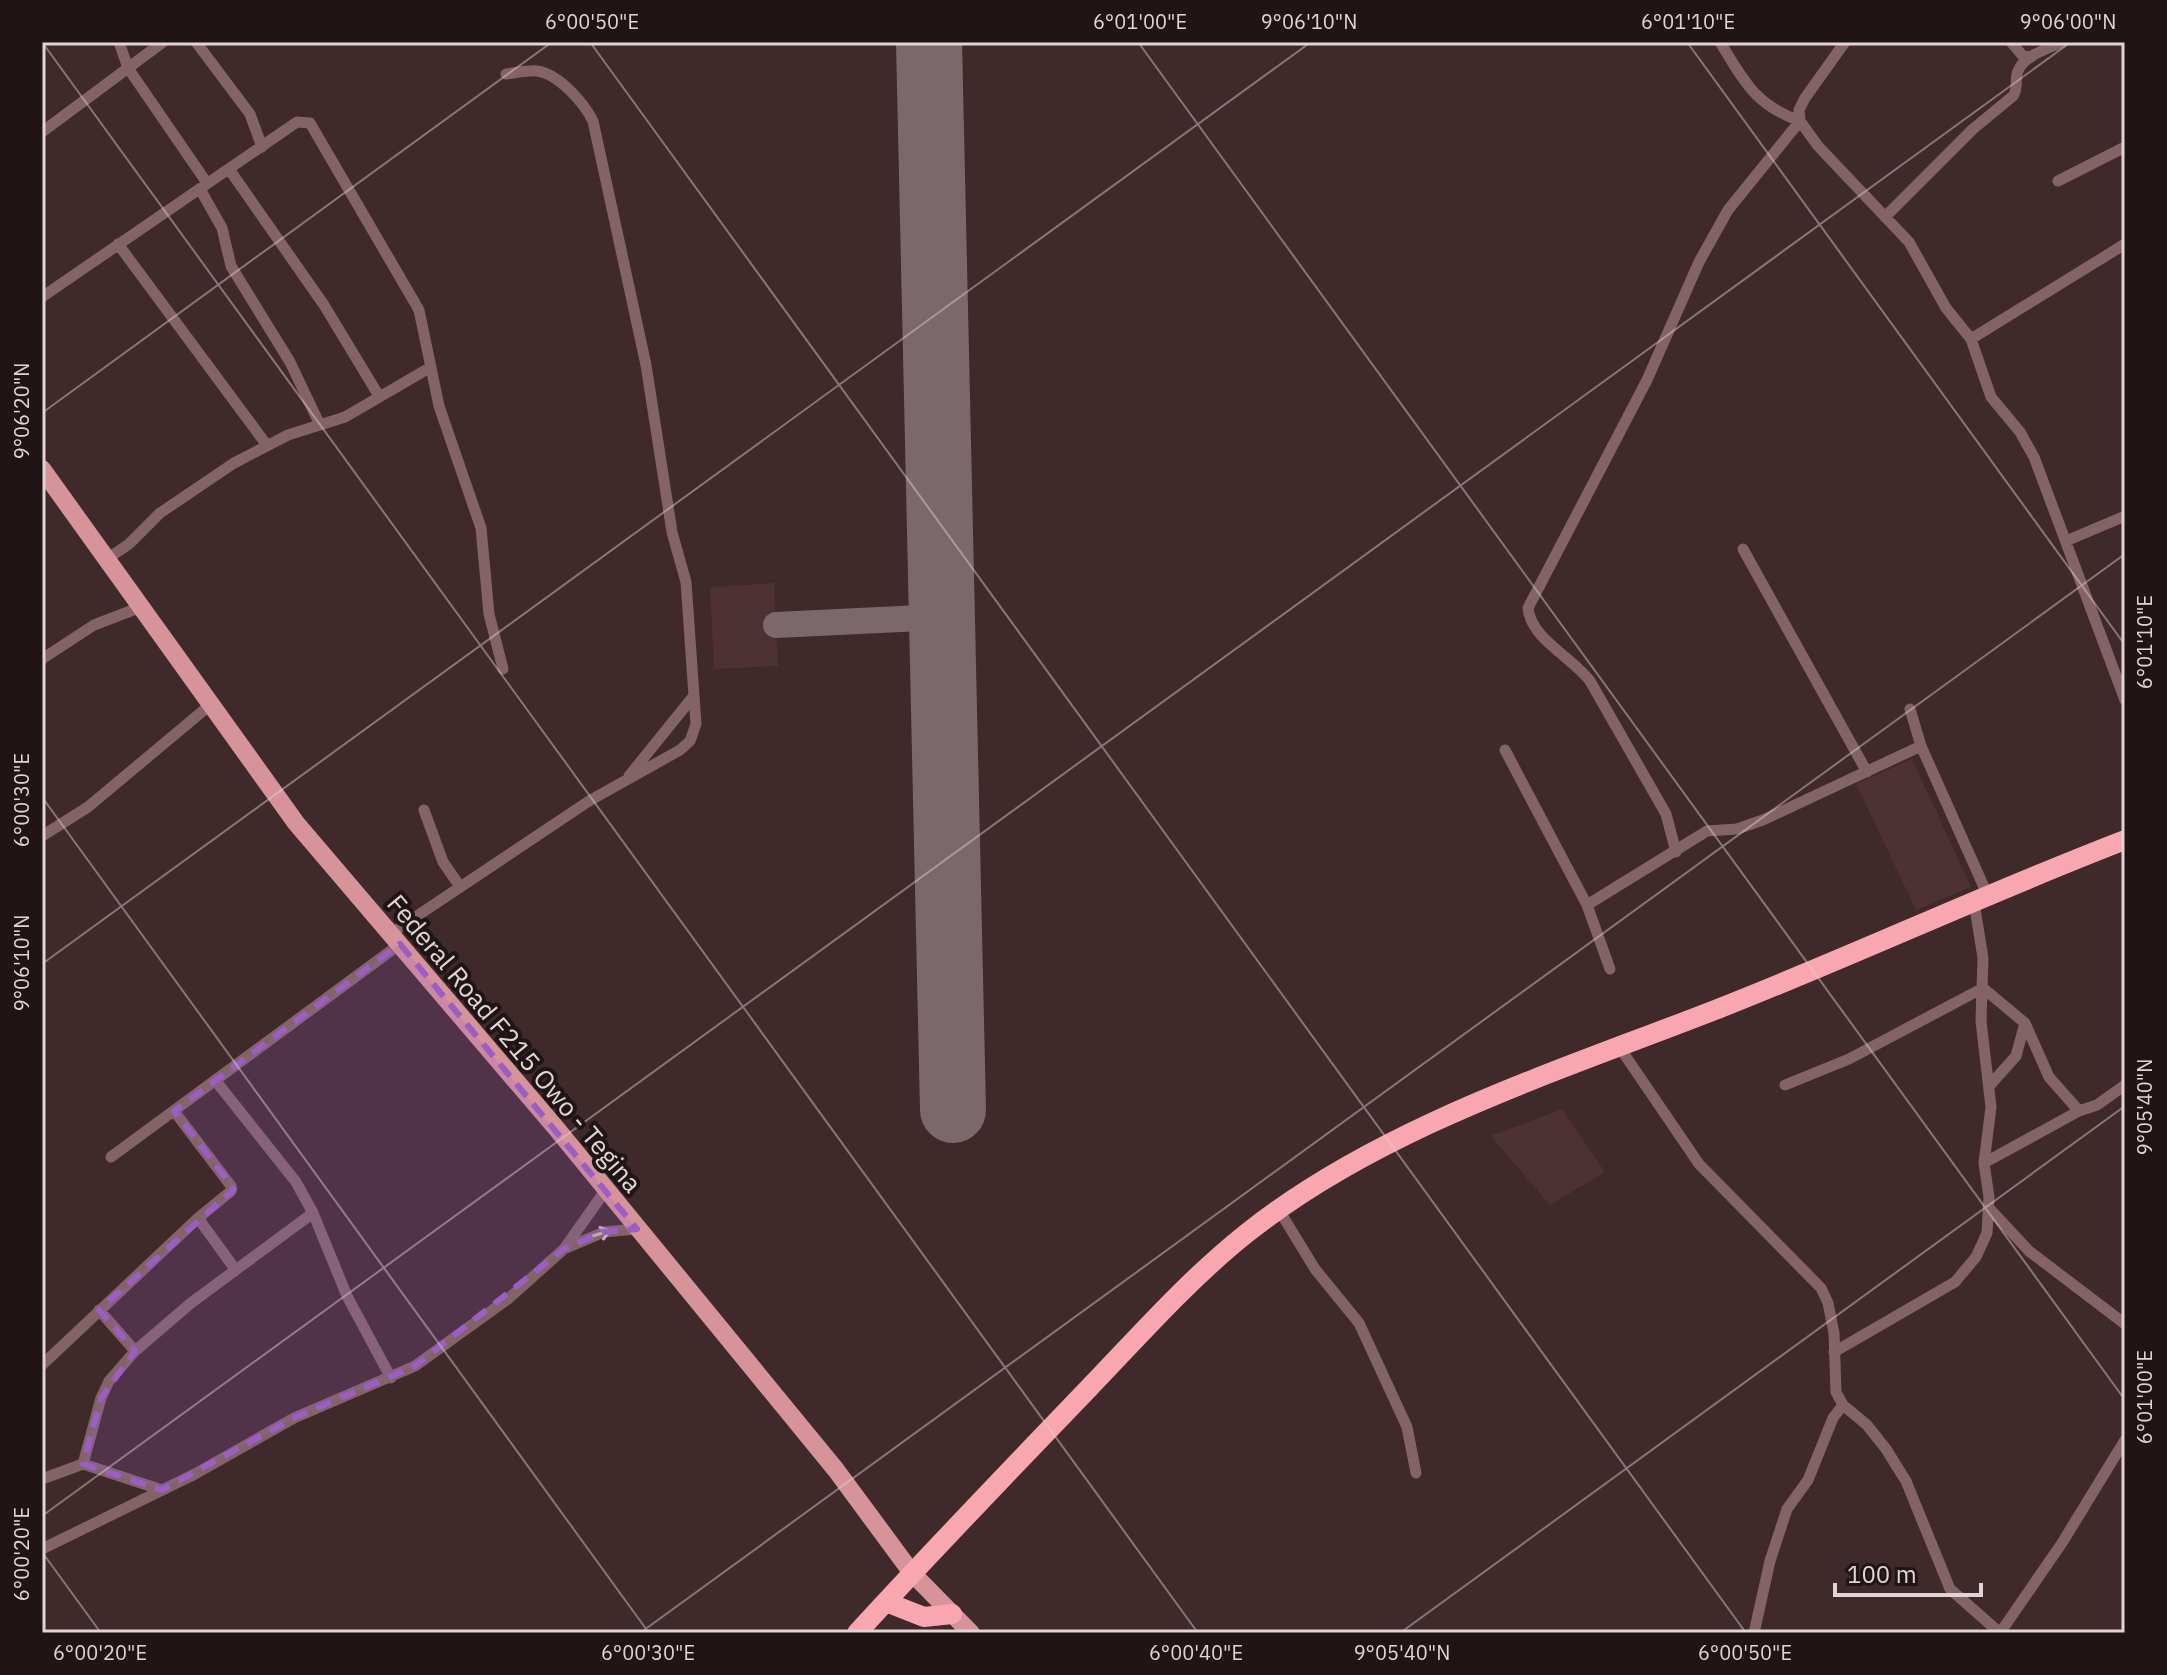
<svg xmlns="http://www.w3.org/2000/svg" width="2167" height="1675" font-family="'IBM Plex Sans',sans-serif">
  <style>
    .built { fill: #4e3134 }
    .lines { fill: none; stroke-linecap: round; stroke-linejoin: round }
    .taxiway { stroke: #7c686a; stroke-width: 26 }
    .runway { stroke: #7c686a; stroke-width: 66 }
    .street { stroke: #846366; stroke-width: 11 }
    .primary { stroke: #d7939a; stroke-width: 18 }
    .highway { stroke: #f8a6af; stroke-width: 20 }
    .oneway { stroke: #c6b1b3 }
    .marked { fill: #9a5ec5; fill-opacity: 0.2; stroke: #9a5ec5; stroke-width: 6; stroke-dasharray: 16 10; stroke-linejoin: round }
    .ticks { fill: none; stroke: #e2d3d4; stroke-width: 2; stroke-opacity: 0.45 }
    .labels { text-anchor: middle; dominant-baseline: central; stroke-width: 8; stroke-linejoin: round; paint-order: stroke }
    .street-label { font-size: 26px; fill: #e2d3d4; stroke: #1f1516 }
    .neatline { fill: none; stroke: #e2d3d4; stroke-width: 3 }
    .ticks-label { font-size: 20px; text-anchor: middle; fill: #e2d3d4 }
  </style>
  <rect width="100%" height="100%" fill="#3f292b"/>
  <path class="built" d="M774,583L778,666L714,669L710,587Z
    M1912,759L1971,887L1916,910L1856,784Z
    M1562,1109L1605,1172L1550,1205L1491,1136Z"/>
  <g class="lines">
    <path class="taxiway" d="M776,625L942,617"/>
    <path class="runway" d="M929,42L953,1110"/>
    <path class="street" d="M119,42L128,68L207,183
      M196,42L250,114L262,147
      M1845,42L1805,98L1799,110L1800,121L1818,146L1909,242L1946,308L1971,339L1991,397L2020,432L2034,457L2125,700
      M2011,42L2022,55L2031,57
      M42,132L163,42
      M229,169L324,305L379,396
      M2058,181L2125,147
      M200,189L222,228L231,266L290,362L320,425
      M1885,217L1973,129L2013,96C2019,87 2014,80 2018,71C2024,55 2048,49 2062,42
      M118,244L266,444
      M42,297L297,122L310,123L419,310L439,406L481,528L489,614L503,669
      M1971,339L2125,244
      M2066,541L2125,516
      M1743,549L1867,772
      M107,559L129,544L160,513L234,463L288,435L345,417L431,367
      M42,659L94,625L141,607
      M1910,709L1921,746L1988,896
      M1505,750L1587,905L1610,969
      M629,776L692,698
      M424,810L443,862L459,885
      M42,836L88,807L210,705
      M1676,852L1666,814L1590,681C1572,657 1531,639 1528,608L1647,380L1699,262L1728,210L1800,121C1755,105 1744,81 1720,42
      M1587,905L1707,831L1737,829L1763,820L1921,746
      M390,934L589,801L680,750L690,741L696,724L686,582L672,532L646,365L593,121C584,103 559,74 537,71C528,70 515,73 506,74
      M2025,1023L2049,1077L2079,1111L2097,1105L2125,1085
      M1618,1045L1699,1164L1821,1288L1828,1303L1834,1333L1836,1392L1843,1405L1867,1425L1886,1449L1906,1481L1950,1589L2000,1633L2062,1543L2125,1440
      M215,1080L296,1182L313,1213L347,1296L391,1378
      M1785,1085L1849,1059L1983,988L2025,1023L2016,1056L1990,1085
      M174,1111L231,1186V1191L198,1218
      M111,1157L400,944
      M1984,1163L2079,1111
      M1988,1207L2029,1251L2125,1324
      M1279,1210L1315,1269L1359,1323L1407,1427L1416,1473
      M564,1249L605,1191
      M99,1310L135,1351
      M1834,1352L1955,1282L1976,1257L1987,1233L1989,1197L1984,1163L1991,1107L1981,1021L1983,958L1974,902
      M42,1365L198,1218L235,1269
      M42,1479L83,1464
      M162,1490L83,1464L101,1398L109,1381L135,1351L191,1303L313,1213
      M42,1549L195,1474L294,1418L415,1366L508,1299L564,1249L604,1232L637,1229
      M1754,1633L1770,1561L1787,1509L1808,1480L1833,1418L1843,1405"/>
    <path class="primary" d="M42,469L296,823L556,1128L836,1470L912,1573L971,1633"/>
    <path class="highway" d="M886,1602L924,1617L952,1614
      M857,1633C933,1550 1011,1469 1089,1388C1140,1335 1189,1279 1247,1233C1380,1127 1559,1071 1715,1010C1853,956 1987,893 2125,840"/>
  </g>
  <defs><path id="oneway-shaft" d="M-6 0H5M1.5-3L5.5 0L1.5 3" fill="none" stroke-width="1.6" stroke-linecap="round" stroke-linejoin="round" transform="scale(2)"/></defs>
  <use class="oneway" href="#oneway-shaft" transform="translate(599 1234) rotate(-17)"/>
  <path class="marked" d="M400,944L637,1229L604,1232L564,1249L415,1366L294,1418L162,1490L83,1464L101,1398L135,1351L99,1310L234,1189L174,1111Z"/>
  <path class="ticks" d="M42,42L1198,1633M590,42L1746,1633M1138,42L2125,1400M1687,42L2125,645M42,413L552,42M42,797L649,1633M42,964L1311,42M42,1516L2071,42M42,1552L101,1633M640,1633L2125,554M1400,1633L2125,1106"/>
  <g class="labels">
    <g class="street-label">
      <text transform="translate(515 1043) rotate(50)">Federal Road F215 Owo - Tegina</text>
    </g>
  </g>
  <rect width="2167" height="1675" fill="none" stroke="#1f1516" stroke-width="88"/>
  <path d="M1835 1583v12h146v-12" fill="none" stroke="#e2d3d4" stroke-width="4"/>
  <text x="1847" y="1583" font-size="24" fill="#e2d3d4" stroke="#1f1516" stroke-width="6" paint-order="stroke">100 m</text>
  <rect x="44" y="44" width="2079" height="1587" class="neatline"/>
  <g class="ticks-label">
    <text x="592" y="29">6°00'50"E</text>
    <text x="1140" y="29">6°01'00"E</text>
    <text x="1309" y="29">9°06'10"N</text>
    <text x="1688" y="29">6°01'10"E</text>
    <text x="2068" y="29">9°06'00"N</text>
    <text transform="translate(22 411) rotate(-90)" y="7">9°06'20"N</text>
    <text transform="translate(2145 642) rotate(-90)" y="7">6°01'10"E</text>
    <text transform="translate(22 800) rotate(-90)" y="7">6°00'30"E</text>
    <text transform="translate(22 963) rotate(-90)" y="7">9°06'10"N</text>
    <text transform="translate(2145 1107) rotate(-90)" y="7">9°05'40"N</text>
    <text transform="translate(2145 1397) rotate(-90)" y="7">6°01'00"E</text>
    <text transform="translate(22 1554) rotate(-90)" y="7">6°00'20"E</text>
    <text x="100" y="1660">6°00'20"E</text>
    <text x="648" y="1660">6°00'30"E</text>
    <text x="1196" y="1660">6°00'40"E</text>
    <text x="1402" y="1660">9°05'40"N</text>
    <text x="1745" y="1660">6°00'50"E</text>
  </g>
</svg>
